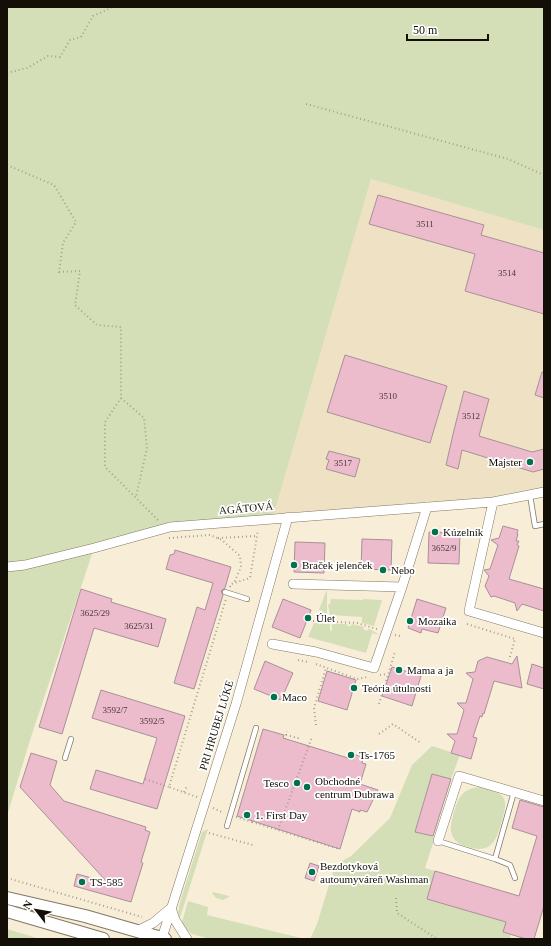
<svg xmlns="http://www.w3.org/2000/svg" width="551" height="946" font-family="'Times New Roman',serif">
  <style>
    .built { fill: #efe1c3 }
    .green { fill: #d4dfb8 }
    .building { fill: #ecbbcc; stroke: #a99099 }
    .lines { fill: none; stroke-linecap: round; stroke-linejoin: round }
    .service-casing { stroke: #827864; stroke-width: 6 }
    .minor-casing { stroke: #827864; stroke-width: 10 }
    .secondary-casing { stroke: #827864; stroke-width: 14 }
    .path { stroke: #a79f8e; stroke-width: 2; stroke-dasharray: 1 3; stroke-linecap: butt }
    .service { stroke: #fff; stroke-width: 4.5 }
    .minor { stroke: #fff; stroke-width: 9 }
    .secondary { stroke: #fff; stroke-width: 12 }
    .poi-dot { fill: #00734d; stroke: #fff; stroke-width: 1.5 }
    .labels { text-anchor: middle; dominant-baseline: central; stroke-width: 3.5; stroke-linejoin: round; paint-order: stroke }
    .number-label { font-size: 9px; fill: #493a38 }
    .poi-label { font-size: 11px; fill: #130f07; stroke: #fff; text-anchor: start }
    .street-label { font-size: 11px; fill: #130f07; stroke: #fff }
  </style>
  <rect width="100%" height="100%" fill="#f8eed7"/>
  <path class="built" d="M371,179L544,230V492L492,502L273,517Z"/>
  <path class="green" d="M7,7H544V230L371,179L273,517L170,527L94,548L31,737L7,816Z
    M327,589V618L320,617L322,611L319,610Z
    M331,599L363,600V599L382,600L374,626L362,623V617L330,615L328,605L330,604Z
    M314,623L330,624V630L332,631V624H347V626H351L352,624L364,627L363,629L367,631L368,629H370L379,635L372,633L366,653L308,637Z
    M432,746L460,755L451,779L432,774L415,831L435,837L425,868L435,871L427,899L506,922L503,932L511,935L510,939H310L317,924L335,865L351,856L390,818L412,765Z
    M480,787C487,789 497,791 502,796C508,803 504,812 502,820C496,842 491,855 465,846C458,844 452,839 451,831C450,826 452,821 453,816C458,799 460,789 480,787Z
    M208,829L179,921L178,912L181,899L202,832Z
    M213,892L229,896V897L223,900L216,898L212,893Z
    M188,901L208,907L207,915L305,939H210L192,934L185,928L182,922Z
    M7,929L40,939H7Z"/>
  <path class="building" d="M378,195L484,225L481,235L544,253V314L465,291L475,254L369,224Z
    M345,355L447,386L430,443L327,412Z
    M542,372H544V398L535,395Z
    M464,391L489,399L479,436L532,452L544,449V469L533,472L462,450L458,469L446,465L454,430Z
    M329,451L360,459L355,477L326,469L329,460L326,459Z
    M503,526L518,530L517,534H518L516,541H519L517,545L519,546L509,579L544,589V611L522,604L517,611L515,603L494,596L491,597L485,586L489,576L484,570L490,569L498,545L491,540L499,538Z
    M429,532L460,533L459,564L428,563Z
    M362,539L392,540L391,570L361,569Z
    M295,542L325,543L324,573L294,572Z
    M175,550L231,567L225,588L221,591L223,595L194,689L174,683L197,607L205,610L213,583L166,569L170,555L174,554Z
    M81,589L112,599L111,602L166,619L158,647L94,628L62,734L39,727Z
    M283,599L311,610L300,638L272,627Z
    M417,599L446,608L438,633L422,629L421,633L408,628Z
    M517,656L522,688L494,681L484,714L483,713L482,717L480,716L473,737L477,738L471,759L451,753L455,741L447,734H457L464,710L457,703H466L473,679L466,673L475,672L478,661L487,657L512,664Z
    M265,661L293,673L281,700L254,689Z
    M532,664L544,668V689L527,684Z
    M392,667L421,676L412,706L382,696Z
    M327,671L356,680L347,710L318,701Z
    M101,690L185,716L157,809L90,789L96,770L143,784L157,738L92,718Z
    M263,729L284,735L283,738L348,758L349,753L363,757L362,763L366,764L360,784L378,790L367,812L360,810V812L352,809L340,849L237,816Z
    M31,753L57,761L50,785L64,801L146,827L145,830L150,832L141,862L143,863L131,902L74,886L77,874L107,882L20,787Z
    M432,774L451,779L433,836L415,832Z
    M520,800L544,807V906L534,939H526L503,932L506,922L427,899L435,871L519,896L537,836L512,828Z
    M310,863L319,866L314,881L305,878Z"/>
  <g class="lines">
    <defs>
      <path id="service" d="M530,495L535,526L544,524
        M225,592L247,599
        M65,758L71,739
        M227,826L256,728
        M438,841L495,859L514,792
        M495,859L510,865L515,878"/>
      <path id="minor" d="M493,502L469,611L544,633
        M7,567L25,565L94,548L170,527L493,502L544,492
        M293,584L402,587
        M272,644L316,652L374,668L402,587L427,507
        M438,841L459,776L544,801
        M171,908L175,920L187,939
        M137,931L153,923L171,908
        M162,938L236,704L288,517"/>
      <path id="secondary" d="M7,898L85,916L165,939
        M7,911L103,939"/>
    </defs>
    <use href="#service" class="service-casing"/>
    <use href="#minor" class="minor-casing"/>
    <use href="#secondary" class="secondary-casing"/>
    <path class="path" d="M7,73L27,68L48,56L60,57L70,40L81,37L93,16L113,7
      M306,104L508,159L544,175
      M7,165L54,185L76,222L63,243L59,272L80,271L75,305L97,325L121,327V398L105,422V467L158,520
      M121,398L144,418L147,448L136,497
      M169,538L210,535L222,540L240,556L241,567L234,583
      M218,538L257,536
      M230,587L231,584L250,578L258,530
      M313,621L357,623L377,629
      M467,624L515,639L509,660
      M395,635L400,636
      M298,660L308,662
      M316,664L357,679L367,677
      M380,675L388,674
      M379,704L395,652
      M316,725L314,708L326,668
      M379,734L393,724L421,743
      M286,735L298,738L299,735
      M285,739L287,731
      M145,779L169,787
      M184,792L187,786
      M197,797L169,787L226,599
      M213,808L224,813
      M236,817L252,822V821
      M252,822L339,849
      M278,830L312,737
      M209,833L253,845
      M7,878L142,917
      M396,898L397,913L437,939
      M519,939L520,937"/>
    <use href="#service" class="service"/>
    <use href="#minor" class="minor"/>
    <use href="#secondary" class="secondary"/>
  </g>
  <g class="poi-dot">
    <circle cx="530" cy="462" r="4"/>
    <circle cx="435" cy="532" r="4"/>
    <circle cx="294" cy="565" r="4"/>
    <circle cx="383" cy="570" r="4"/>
    <circle cx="308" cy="618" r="4"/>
    <circle cx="410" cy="621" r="4"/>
    <circle cx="399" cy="670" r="4"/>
    <circle cx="354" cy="688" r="4"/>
    <circle cx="274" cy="697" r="4"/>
    <circle cx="351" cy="755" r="4"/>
    <circle cx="297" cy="783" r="4"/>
    <circle cx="307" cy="787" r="4"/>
    <circle cx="247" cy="815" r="4"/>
    <circle cx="312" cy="872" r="4"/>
    <circle cx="82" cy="882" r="4"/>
  </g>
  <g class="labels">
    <g class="number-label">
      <text x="425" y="224">3511</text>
      <text x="507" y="273">3514</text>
      <text x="388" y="396">3510</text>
      <text x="471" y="416">3512</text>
      <text x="343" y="463">3517</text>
      <text x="444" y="548">3652/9</text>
      <text x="95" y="613">3625/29</text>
      <text x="139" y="626">3625/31</text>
      <text x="115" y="710">3592/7</text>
      <text x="152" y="721">3592/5</text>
    </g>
    <g class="poi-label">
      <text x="522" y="462" text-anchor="end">Majster</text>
      <text x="443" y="532">Kúzelník</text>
      <text x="302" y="565">Braček jelenček</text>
      <text x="391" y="570">Nebo</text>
      <text x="316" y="618">Úlet</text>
      <text x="418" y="621">Mozaika</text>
      <text x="407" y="670">Mama a ja</text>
      <text x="362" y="688">Teória útulnosti</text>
      <text x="282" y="697">Maco</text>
      <text x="359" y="755">Ts-1765</text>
      <text x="315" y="781">Obchodné<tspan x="315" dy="13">centrum Dubrawa</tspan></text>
      <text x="289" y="783" text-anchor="end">Tesco</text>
      <text x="255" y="815">1. First Day</text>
      <text x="320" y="866">Bezdotyková<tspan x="320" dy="13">autoumyváreň Washman</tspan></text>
      <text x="90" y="882">TS-585</text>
    </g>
    <g class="street-label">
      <text transform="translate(246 508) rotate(-5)">AGÁTOVÁ</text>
      <text transform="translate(216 725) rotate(-73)">PRI HRUBEJ LÚKE</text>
    </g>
  </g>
  <rect width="551" height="946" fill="none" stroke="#130f07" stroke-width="16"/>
  <g transform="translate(36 910) rotate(301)" stroke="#ffffff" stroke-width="3" paint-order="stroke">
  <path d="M0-3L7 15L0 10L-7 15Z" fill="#130f07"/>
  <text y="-6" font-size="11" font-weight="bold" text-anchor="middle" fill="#130f07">N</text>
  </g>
  <path d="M407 34v6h81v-6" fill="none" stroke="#130f07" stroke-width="2"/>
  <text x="413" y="34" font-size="12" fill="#130f07" stroke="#ffffff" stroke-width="3" paint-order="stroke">50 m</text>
</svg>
